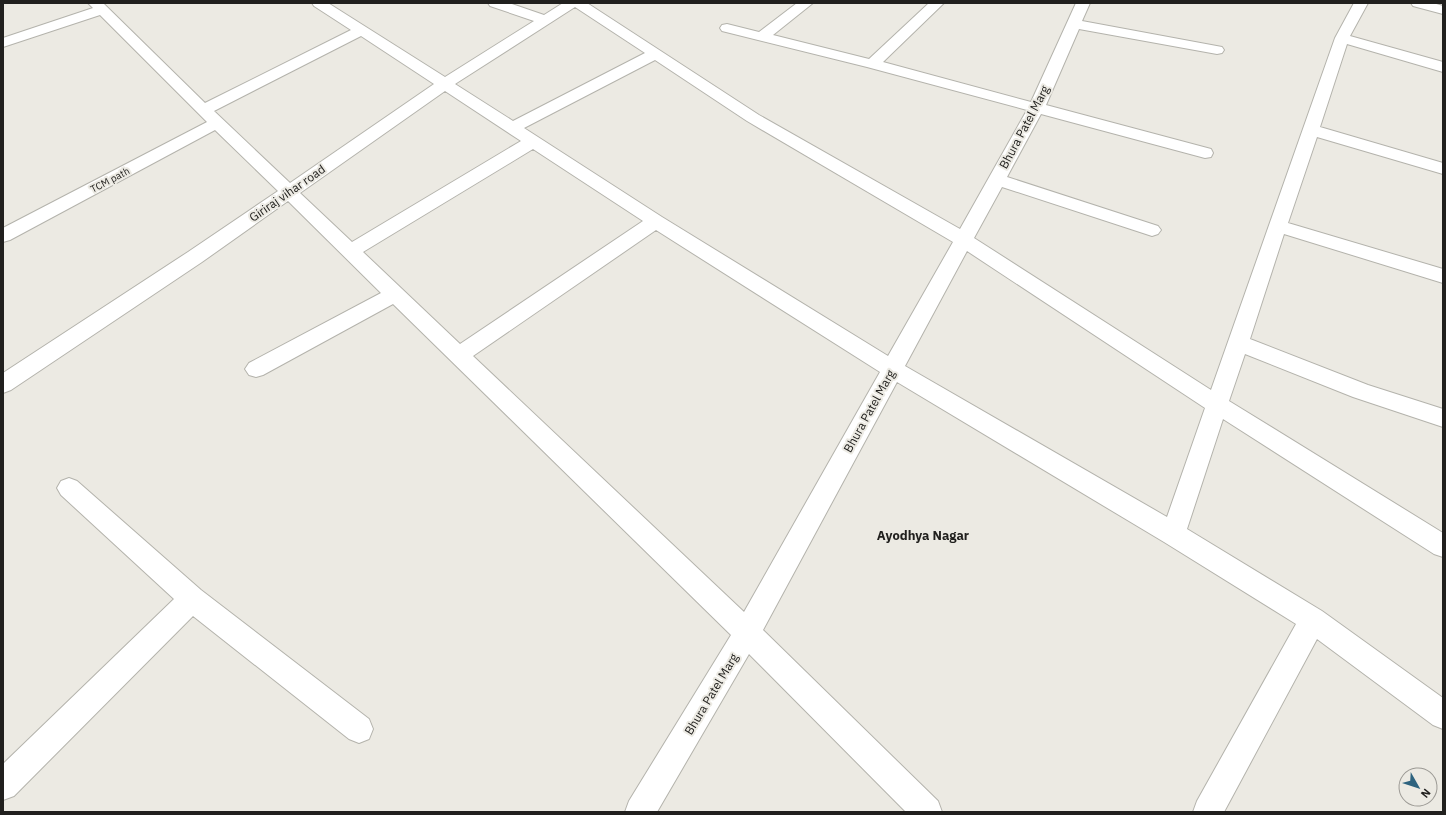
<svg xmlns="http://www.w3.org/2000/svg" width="1446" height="815" font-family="'IBM Plex Sans',sans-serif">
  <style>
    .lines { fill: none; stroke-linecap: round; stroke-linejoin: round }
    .minor-casing { stroke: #b4b3ac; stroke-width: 2 }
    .minor { fill: #fff; fill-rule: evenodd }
    .labels { text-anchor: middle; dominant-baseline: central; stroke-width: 4; stroke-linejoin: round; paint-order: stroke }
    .far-street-label { font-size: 10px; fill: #21201e; stroke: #eceae3 }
    .street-label { font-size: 12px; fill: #21201e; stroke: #eceae3 }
    .neighbourhood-label { font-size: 13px; font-weight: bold; fill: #21201e; stroke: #eceae3 }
  </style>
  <rect width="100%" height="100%" fill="#eceae3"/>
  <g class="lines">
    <defs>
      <path id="minor" d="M88,3H103L205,103L351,30L314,6L312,3H328L445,77L534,21L490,6L488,3H509L544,15L563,3H587L759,115L960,229L1027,110L867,67L722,31L720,28L722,25L727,24L759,32L797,3H813L773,35L869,59L929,3H944L883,62L1031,102L1076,3H1090L1082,21L1222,47L1224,50L1222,53L1217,54L1079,29L1046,105L1211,149L1213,153L1211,157L1205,158L1041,114L1007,177L1158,226L1161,230L1158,234L1152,236L1146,234L1002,187L974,238L1211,390L1335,38L1354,3H1368L1350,36L1443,62V72L1347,44L1320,127L1443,163V174L1317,137L1288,223L1443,269V283L1284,234L1250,339L1368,385L1443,409V427L1353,397L1245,354L1229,401L1443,533V557L1434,554L1223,419L1187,529L1322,611L1443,698V729L1433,725L1317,639L1224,812H1193L1197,801L1296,624L1164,542L897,382L763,630L938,801L942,812H906L749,654L657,812H625L629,801L731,635L393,304L263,375L256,377L249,375L245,369L249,363L381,293L288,201L202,262L11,390L3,393V373L188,252L278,191L215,130L10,240L3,242V228L207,122L100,15L3,47V38L93,8ZM575,7L645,53L513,121L455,84ZM361,36L434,84L290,183L214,111ZM655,60L747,121L953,242L888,356L662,217L524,128ZM445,91L521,141L352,242L300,193ZM533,149L643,221L460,344L363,252ZM656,230L880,372L744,612L473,356ZM967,251L1205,408L1167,517L905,366Z
        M1411,3H1433L1443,6V14L1413,6Z
        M69,478L77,481L201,590L369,719L373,729L369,739L359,743L349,739L193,616L14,796L3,800V764L174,599L61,495L57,488L61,481Z"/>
    </defs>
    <use href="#minor" class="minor-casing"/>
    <use href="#minor" class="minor"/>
  </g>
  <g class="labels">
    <g class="far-street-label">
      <text transform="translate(110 180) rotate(-28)">TCM path</text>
    </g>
    <g class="street-label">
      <text transform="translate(1024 127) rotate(-62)">Bhura Patel Marg</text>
      <text transform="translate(287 193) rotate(-35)">Giriraj vihar road</text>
      <text transform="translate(869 411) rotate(-61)">Bhura Patel Marg</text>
      <text transform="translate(711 694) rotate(-59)">Bhura Patel Marg</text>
    </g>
    <g class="neighbourhood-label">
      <text x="923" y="535">Ayodhya Nagar</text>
    </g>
  </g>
  <rect width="1446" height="815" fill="none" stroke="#21201e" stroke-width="8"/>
  <g transform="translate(1418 787) rotate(129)"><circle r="19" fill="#eceae3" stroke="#9b9994"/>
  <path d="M0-3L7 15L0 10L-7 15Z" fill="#2e637f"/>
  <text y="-6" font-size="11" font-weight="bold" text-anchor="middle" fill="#21201e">N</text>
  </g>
</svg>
